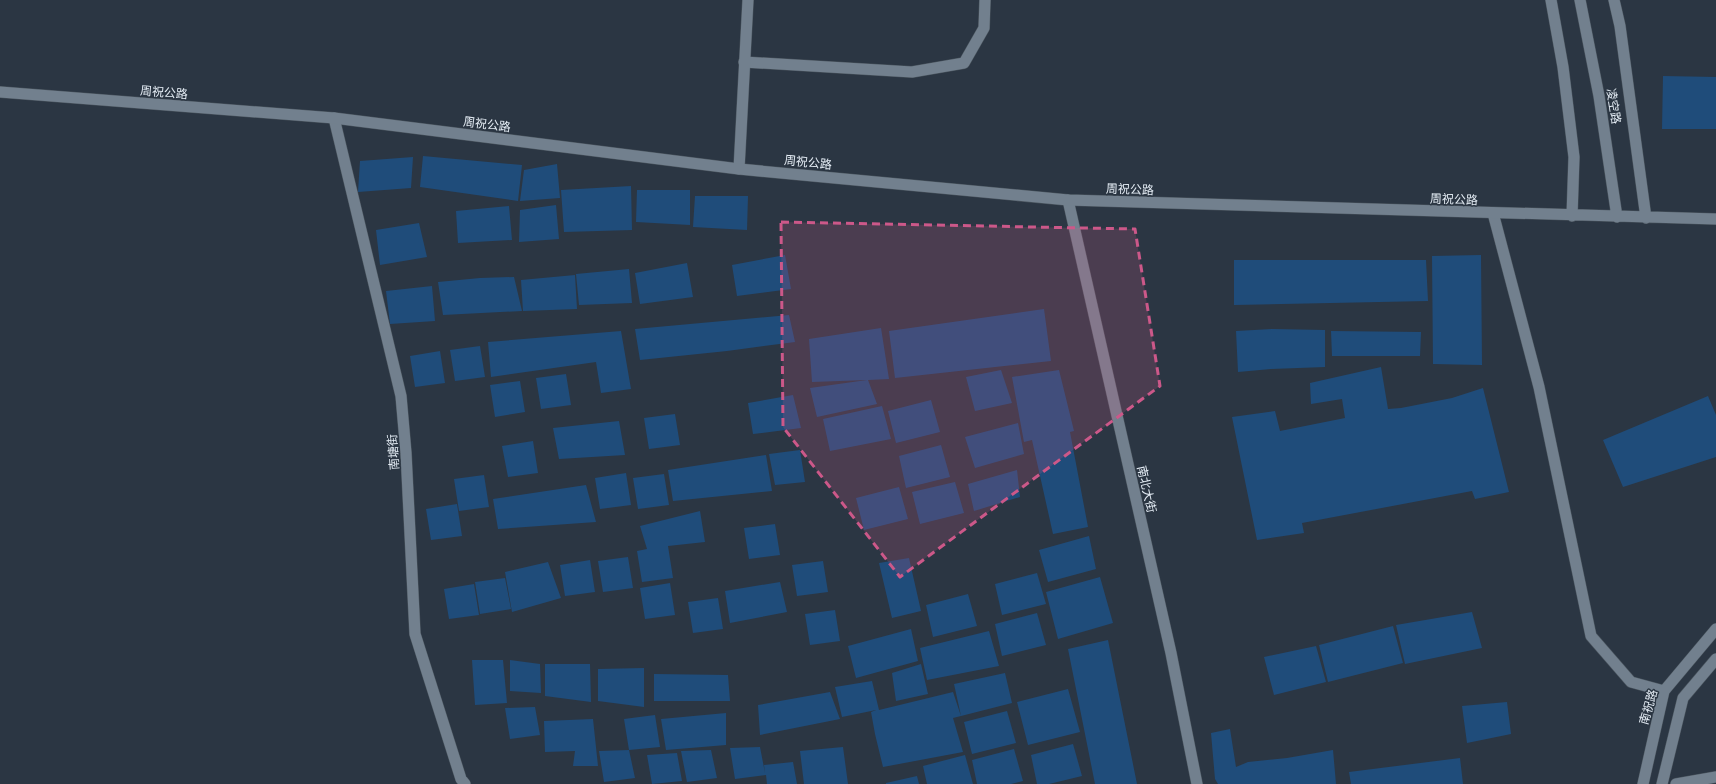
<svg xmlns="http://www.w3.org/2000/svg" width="1716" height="784" font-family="'Titillium Web','Noto Sans SC',sans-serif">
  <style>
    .building { fill: #1f4c7a }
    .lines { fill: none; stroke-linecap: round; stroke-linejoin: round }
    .service-casing { stroke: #4a545e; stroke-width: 12 }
    .minor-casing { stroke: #4a545e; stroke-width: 12 }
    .tertiary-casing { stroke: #4a545e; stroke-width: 12 }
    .secondary-casing { stroke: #4a545e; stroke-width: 12 }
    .service { stroke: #72808e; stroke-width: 11 }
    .minor { stroke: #72808e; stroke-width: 11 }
    .tertiary { stroke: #72808e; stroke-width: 11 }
    .secondary { stroke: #72808e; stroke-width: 11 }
    .marked { fill: #cc5889; fill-opacity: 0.2; stroke: #cc5889; stroke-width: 3; stroke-dasharray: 8 5; stroke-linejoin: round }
    .labels { text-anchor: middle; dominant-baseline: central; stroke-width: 3; stroke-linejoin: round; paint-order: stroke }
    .street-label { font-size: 12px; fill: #e5edf5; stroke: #2b3643 }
  </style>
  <rect width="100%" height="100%" fill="#2b3643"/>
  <path class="building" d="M1663,76L1716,77V129H1662Z
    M423,156L522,165L518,201L420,187Z
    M413,157L411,188L358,192L360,161Z
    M557,164L560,198L520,201L524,170Z
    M631,186L632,230L564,232L561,190Z
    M637,190H690V225L636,222Z
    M695,196H748L747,230L693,227Z
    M556,205L559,239L519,242L520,210Z
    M509,206L512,240L458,243L456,211Z
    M419,223L427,257L380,265L376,230Z
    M785,255L791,289L737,296L732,265Z
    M1481,255L1482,365L1433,364L1432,256Z
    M1234,260H1426L1428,301L1234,305Z
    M687,263L693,297L640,304L635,273Z
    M629,269L632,303L579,305L576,274Z
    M575,275L577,309L523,311L521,280Z
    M514,277L522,311L443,315L438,282L480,278Z
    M432,286L435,321L390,324L386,291Z
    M1044,309L1051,361L895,378L889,331Z
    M789,315L795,342L727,351L640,360L635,329Z
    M881,328L889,379L868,380L877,404L817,417L810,388L867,380L812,382L809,339Z
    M1272,329L1325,330V367L1271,369L1238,372L1236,331Z
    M621,331L631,389L601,393L596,362L491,377L488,342Z
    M1331,331L1421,332L1420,356H1332Z
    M480,346L485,377L455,381L450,350Z
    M440,351L445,383L415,387L410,356Z
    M1381,367L1388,409L1401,408L1452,398L1483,388L1509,492L1475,499L1472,491L1302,523L1304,533L1257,540L1232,417L1275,411L1280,431L1345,418L1342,399L1311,404L1310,383Z
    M1001,370L1012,403L975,411L966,377Z
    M1059,370L1074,431L1070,432L1088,527L1053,534L1032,440L1024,442L1012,377Z
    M566,374L571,405L541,409L536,378Z
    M520,381L525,412L495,417L490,385Z
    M793,395L801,428L753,434L748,403Z
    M1708,396L1716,415V457L1623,487L1603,440Z
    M931,400L940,432L896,443L888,411Z
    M882,406L891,439L830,451L823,419Z
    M675,414L680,445L649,449L644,418Z
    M619,421L625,455L559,459L553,428Z
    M1018,423L1024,454L975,468L965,437Z
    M533,441L538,473L508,477L502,446Z
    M941,445L950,477L906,488L899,456Z
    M800,450L805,482L775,485L769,454Z
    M766,455L772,491L673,501L668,470Z
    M1017,470L1020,497L974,511L968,484Z
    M626,473L631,505L600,509L595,478Z
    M664,474L669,505L638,509L633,478Z
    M484,475L489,507L459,511L454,479Z
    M955,482L964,513L920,524L912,492Z
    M586,485L596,522L498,529L493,499Z
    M899,487L908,519L864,530L856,498Z
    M457,504L462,536L431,540L426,509Z
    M700,511L705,542L668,546L673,578L642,582L637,551L647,549L640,526Z
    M775,524L780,555L749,559L744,528Z
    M1089,536L1096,569L1048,582L1039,550Z
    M628,557L633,588L603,592L598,561Z
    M909,558L921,611L892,618L879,563Z
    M590,560L595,592L565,596L560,565Z
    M823,561L828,592L797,596L792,565Z
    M548,562L561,598L512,612L505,572Z
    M1037,573L1046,604L1002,615L995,584Z
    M1100,577L1113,623L1058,639L1046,592Z
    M505,578L511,609L480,614L475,582Z
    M780,582L787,612L730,623L725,591Z
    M670,583L675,615L645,619L640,588Z
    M474,584L479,615L449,619L444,589Z
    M968,594L977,626L933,637L926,605Z
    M718,598L723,629L693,633L688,602Z
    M835,610L840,641L810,645L805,614Z
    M1472,612L1482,648L1405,664L1396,625Z
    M1037,613L1046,645L1002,656L995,624Z
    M1393,626L1403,663L1328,682L1319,645Z
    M911,629L918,661L856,678L848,646Z
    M989,631L999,666L927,680L920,648Z
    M1108,640L1137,784H1095L1068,649Z
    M1316,646L1326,682L1274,695L1264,657Z
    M472,660H503L507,703L475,705Z
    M510,660L540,664L541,693L510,691Z
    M545,664H590L591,702L545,696Z
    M921,664L928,694L896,701L892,673Z
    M644,668V707L598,701V669Z
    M1005,673L1012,703L961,716L954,684Z
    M654,674L728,675L730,701H654Z
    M872,681L879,710L953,692L961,716L953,718L963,752L883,767L875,734L871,712L876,710L842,717L835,687Z
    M1068,689L1080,732L1028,745L1017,702Z
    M830,692L840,719L760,735L758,705Z
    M1507,702L1511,734L1467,743L1462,706Z
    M535,707L540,735L510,739L505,708Z
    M1007,711L1016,743L972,754L964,722Z
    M726,713V745L666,750L661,719Z
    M655,715L660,747L629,750L624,719Z
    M593,719L598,766H573L575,751L545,752L544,721Z
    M1230,729L1236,767L1248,762L1287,758L1333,750L1336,784H1218L1215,779L1211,733Z
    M1073,744L1082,776L1049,784H1037L1031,755Z
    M760,747L765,773L764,765L793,762L797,784H767L766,775L735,779L730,748Z
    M843,747L848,784H804L800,751Z
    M1014,749L1023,781L1011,784H977L972,760Z
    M629,750L635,778L604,782L599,751Z
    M711,750L717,778L687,782L681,751Z
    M677,753L682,781L652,784L647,755Z
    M965,755L973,784H927L923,766Z
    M1460,758L1463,784H1351L1349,772Z
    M917,776L919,784H886V783Z"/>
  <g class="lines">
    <defs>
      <path id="service" d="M744,62L912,72L964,63L984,28L985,0"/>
      <path id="minor" d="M334,118L401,396L406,453L415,634L461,779L465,784
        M739,169L748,0
        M1068,200L1171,653L1197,784
        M1493,213L1539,387L1591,636L1631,682L1664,691
        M1676,784L1716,777"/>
      <path id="tertiary" d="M1551,0L1563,67L1574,157L1572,216
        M1580,0L1599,96L1617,217
        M1614,0L1620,26L1646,218
        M0,92L334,118L739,169L1068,200L1716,219"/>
      <path id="secondary" d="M1643,784L1664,691L1716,629
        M1662,784L1683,698L1716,659"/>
    </defs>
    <use href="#service" class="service-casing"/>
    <use href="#minor" class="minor-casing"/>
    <use href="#tertiary" class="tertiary-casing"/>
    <use href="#secondary" class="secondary-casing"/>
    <use href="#service" class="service"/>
    <use href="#minor" class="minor"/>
    <use href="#tertiary" class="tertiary"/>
    <use href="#secondary" class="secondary"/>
  </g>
  <path class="marked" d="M781,222L1135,229L1160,386L900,577L783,427Z"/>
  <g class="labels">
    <g class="street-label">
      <text transform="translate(164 92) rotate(5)">周祝公路</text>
      <text transform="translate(1614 106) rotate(81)">凌空路</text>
      <text transform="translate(487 124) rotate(7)">周祝公路</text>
      <text transform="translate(808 162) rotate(6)">周祝公路</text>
      <text transform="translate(1130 189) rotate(2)">周祝公路</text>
      <text transform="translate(1454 199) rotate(2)">周祝公路</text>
      <text transform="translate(393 452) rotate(-94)">南塘街</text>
      <text transform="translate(1147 489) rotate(77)">南北大街</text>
      <text transform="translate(1648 707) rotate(-74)">南祝路</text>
    </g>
  </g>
</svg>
